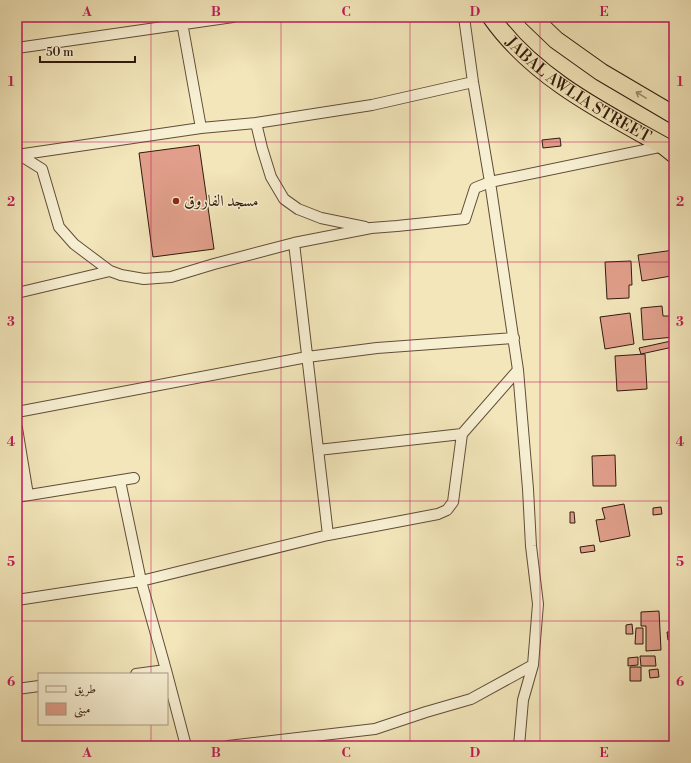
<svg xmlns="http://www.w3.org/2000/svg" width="691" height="763" font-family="'Libre Bodoni',Amiri,serif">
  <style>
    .building { fill: #e19f8b; stroke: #311a0d }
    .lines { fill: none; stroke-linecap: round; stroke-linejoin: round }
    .minor-casing { stroke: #614d38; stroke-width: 12 }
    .trunk-casing { stroke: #311a0d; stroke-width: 19 }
    .minor { stroke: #f7efd2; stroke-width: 10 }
    .trunk { stroke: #f2e6ba; stroke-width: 17 }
    .oneway { stroke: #9b8a6c }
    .grid { fill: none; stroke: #c2185b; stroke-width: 1; stroke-opacity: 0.55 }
    .poi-dot { fill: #8f2418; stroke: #f7efd2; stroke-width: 1.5 }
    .labels { text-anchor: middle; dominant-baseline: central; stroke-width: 3; stroke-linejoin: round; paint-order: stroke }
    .street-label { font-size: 16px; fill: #311a0d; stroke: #f7efd2 }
    .poi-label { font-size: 16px; fill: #311a0d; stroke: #f7efd2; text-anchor: start }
    .neatline { fill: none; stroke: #c2185b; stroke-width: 1.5 }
    .grid-label { font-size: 13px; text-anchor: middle; font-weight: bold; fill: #c2185b }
  </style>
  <rect width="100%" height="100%" fill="#f2e6ba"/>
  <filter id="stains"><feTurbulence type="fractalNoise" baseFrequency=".005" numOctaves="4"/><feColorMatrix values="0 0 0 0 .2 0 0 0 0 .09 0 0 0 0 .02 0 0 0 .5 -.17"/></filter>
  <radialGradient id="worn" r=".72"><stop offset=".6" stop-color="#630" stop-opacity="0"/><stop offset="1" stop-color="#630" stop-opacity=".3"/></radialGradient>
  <path class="building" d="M560,138L561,146L543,148L542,140Z
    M199,145L214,249L153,257L139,153Z
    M674,250V288H673L671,276L642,281L638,255Z
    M631,261L632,285H629V298L607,299L605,262Z
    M662,306L663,316H673L674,337L643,340L641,308Z
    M630,313L634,344L605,349L600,317Z
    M671,341L673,347L641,354L639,348Z
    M645,354L647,389L617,391L615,356Z
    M615,455L616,486H593L592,456Z
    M672,496H674V519Z
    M624,504L630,536L600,542L596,520L605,519L602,508Z
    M661,507L662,514L653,515V508Z
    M570,512H574L575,523H570Z
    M594,545L595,551L581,553L580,547Z
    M659,611L661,650L646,651V626H641V612Z
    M632,624L633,634H626V625Z
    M636,628H643V644H635Z
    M667,632H674V640H668Z
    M670,641H674V654H671Z
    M640,656H655L656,666H641Z
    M638,657V665L628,666V658Z
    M630,667H641V681H630Z
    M658,669L659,677L650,678L649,670Z"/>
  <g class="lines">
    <defs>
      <path id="minor" d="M181,17L201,128
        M464,17L473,82L490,182L518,370L528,489L531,546L538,604L533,665L523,700L519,746
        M17,48L233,17
        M256,123L372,105L473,82
        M17,150L18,154L42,169L59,227L74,244L110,271L121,275L144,279L171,277L214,264L294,243L371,228L397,226L465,219L475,188L490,182L664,146
        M17,155L201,128L256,123L262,148L271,177L284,199L298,209L321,218L365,227
        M294,243L328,535
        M17,293L110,271
        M17,412L307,357L377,348L514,338
        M17,428L28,495
        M318,450L462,434L518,370
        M120,481L141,581L166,670L186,746
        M17,497L134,478
        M17,600L141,581L328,535L438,514L447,510L453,502L462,434
        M136,674L166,670
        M17,689L39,686
        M228,746L375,729L426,712L471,699L533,665"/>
      <g id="trunk">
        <path id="s1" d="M491,17C533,77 601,111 664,146L674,154"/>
        <path d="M532,17L556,40L601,72L674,115"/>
      </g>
    </defs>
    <use href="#minor" class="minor-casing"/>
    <use href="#trunk" class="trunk-casing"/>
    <use href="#minor" class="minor"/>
    <use href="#trunk" class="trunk"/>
  </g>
  <defs><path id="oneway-shaft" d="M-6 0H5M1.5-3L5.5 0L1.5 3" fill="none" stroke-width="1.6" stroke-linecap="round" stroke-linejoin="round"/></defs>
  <use class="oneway" href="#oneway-shaft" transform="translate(641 95) rotate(-149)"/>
  <path class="grid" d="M151,17V674M281,17V746M410,17V746M540,17V746M17,142H674M17,262H674M17,382H674M17,501H674M17,621H674M151,724V746"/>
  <circle class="poi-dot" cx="176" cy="201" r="4"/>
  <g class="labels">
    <g class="street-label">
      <text stroke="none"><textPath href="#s1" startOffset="115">JABAL AWLIA STREET</textPath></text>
    </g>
    <g class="poi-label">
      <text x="184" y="201">مسجد الفاروق</text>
    </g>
  </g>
  <rect width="691" height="763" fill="none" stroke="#f2e6ba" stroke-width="44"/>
  <rect x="38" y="673" width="130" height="52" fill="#f7efd2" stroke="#a89a83"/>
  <rect x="46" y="686" width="20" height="6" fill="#f7efd2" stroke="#a89a83"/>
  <text x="74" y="693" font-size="12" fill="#311a0d">طريق</text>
  <rect x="46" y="703" width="20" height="12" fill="#e19f8b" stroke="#a89a83"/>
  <text x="74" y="713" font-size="12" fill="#311a0d">مبنى</text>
  <path d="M40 56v6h95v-6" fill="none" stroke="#311a0d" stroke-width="2"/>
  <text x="46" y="56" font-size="12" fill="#311a0d" stroke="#f7efd2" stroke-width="3" paint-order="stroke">50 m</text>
  <rect x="22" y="22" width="647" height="719" class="neatline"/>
  <g class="grid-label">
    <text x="87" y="16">A</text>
    <text x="216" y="16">B</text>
    <text x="346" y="16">C</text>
    <text x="475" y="16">D</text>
    <text x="604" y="16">E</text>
    <text x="11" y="86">1</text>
    <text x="680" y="86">1</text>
    <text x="11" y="206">2</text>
    <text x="680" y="206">2</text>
    <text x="11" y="326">3</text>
    <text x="680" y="326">3</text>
    <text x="11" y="446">4</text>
    <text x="680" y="446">4</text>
    <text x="11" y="566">5</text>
    <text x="680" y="566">5</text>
    <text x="11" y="686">6</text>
    <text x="680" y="686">6</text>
    <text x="87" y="757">A</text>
    <text x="216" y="757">B</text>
    <text x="346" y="757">C</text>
    <text x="475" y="757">D</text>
    <text x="604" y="757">E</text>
  </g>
  <rect width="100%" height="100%" filter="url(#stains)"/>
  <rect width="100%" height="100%" fill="url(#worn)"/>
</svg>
